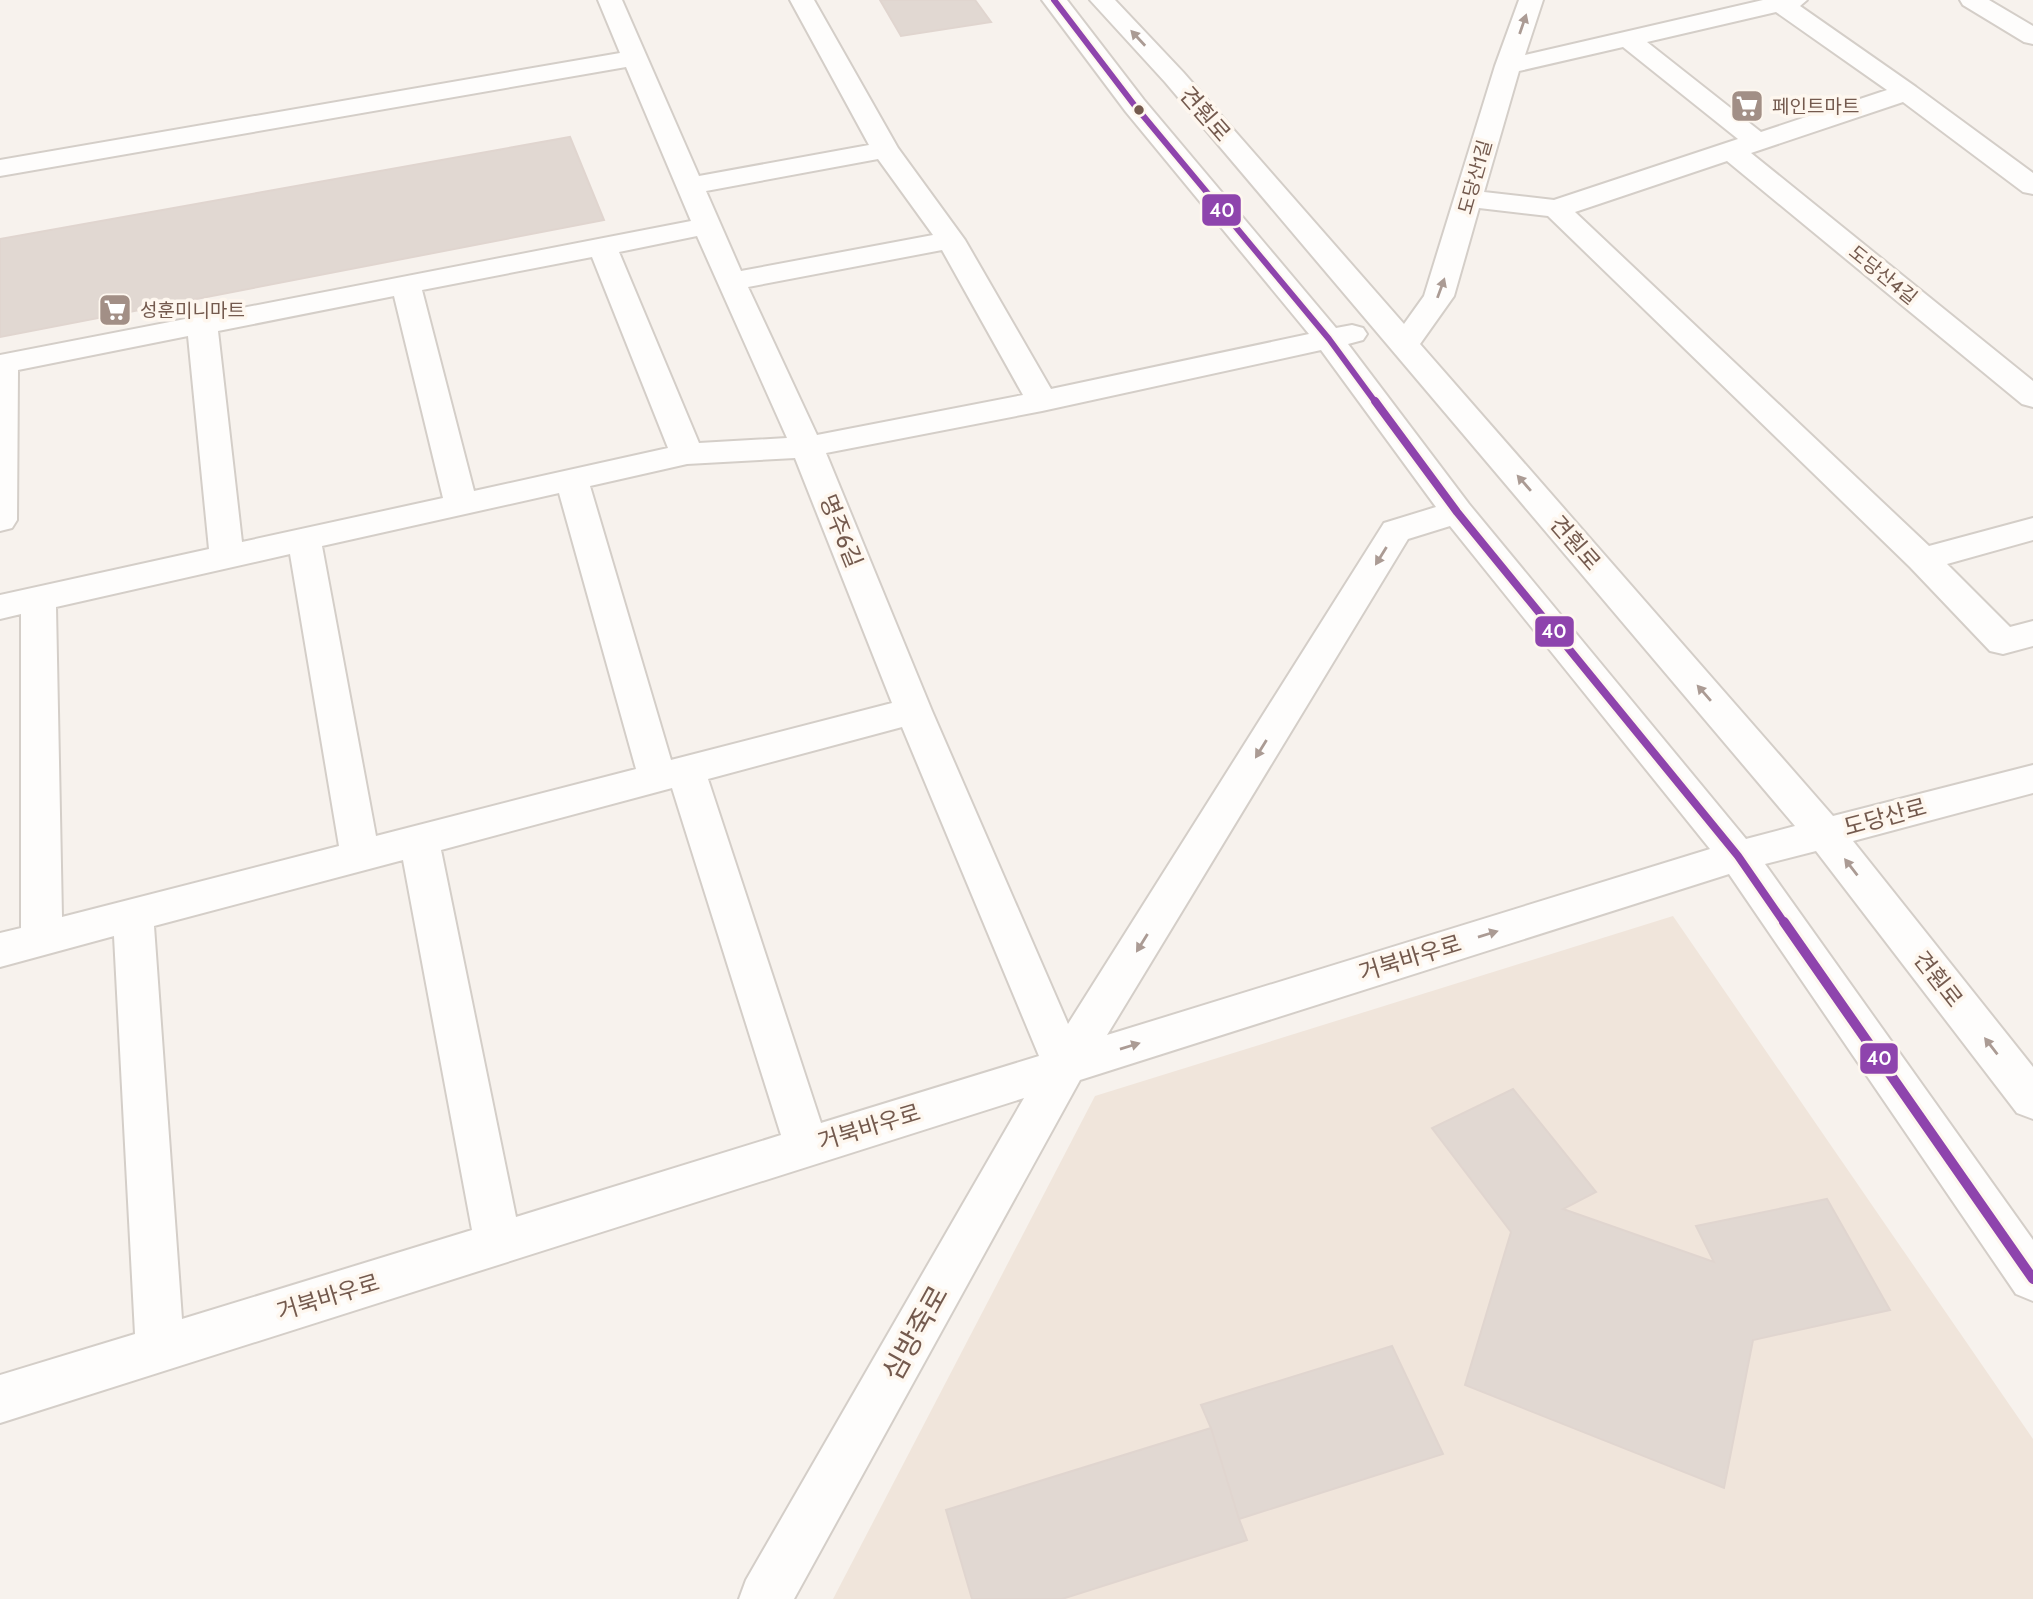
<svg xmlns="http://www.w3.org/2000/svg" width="2033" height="1599" font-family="Cabin,'Noto Sans KR',sans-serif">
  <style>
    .residential { fill: #f0e5db }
    .building { fill: #e1d8d2; stroke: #e0d5cf; stroke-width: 2 }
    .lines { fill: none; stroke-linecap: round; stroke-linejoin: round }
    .minor-casing { stroke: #d4cec8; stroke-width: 4 }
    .minor { fill: #fefdfc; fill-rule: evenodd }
    .bus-1-far2-casing { stroke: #fef7ef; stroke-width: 10 }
    .bus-1-far1-casing { stroke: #fef7ef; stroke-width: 13 }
    .bus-1-casing { stroke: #fef7ef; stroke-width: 16 }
    .bus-1-far2 { stroke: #8e44ad; stroke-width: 6 }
    .bus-1-far1 { stroke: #8e44ad; stroke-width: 8 }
    .bus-1 { stroke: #8e44ad; stroke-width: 10 }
    .oneway { fill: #ab9b94 }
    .bus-dot { fill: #745a4e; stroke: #fef7ef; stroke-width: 2.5 }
    .labels { text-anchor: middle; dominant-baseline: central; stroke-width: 7; stroke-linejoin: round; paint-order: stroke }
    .far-poi-label { font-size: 19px; fill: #745a4e; stroke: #fef7ef; text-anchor: start }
    .far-street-label { font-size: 19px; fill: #745a4e; stroke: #fef7ef }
    .street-label { font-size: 23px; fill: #745a4e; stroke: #fef7ef }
    .near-street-label { font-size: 28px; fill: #745a4e; stroke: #fef7ef }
    .line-badge { stroke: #fef7ef; stroke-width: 2.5 }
    .badge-label { font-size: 19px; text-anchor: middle; font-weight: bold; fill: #fff }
  </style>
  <rect width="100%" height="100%" fill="#f7f2ed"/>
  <path class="residential" d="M1673,916L2033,1439V1599H833L1095,1096Z"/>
  <path class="building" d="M880,0H975L991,22L901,36Z
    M570,137L604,220L0,337V239Z
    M1513,1089L1596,1192L1563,1209L1714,1262L1696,1226L1827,1199L1890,1310L1753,1340L1724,1488L1465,1385L1511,1232L1432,1128Z
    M1392,1346L1443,1454L1239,1519L1247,1540L1062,1599H972L946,1510L1211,1428L1201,1405Z
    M1392,1346L1443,1454L1239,1519L1211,1428L1201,1405Z"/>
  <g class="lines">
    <defs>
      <path id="minor" d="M598,0H622L699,176L869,145L790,0H814L898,148L965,240L1051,389L1309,334L1126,112L1042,0H1067L1144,100L1336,328L1352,325L1363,328L1367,334L1363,340L1348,344L1469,504L1746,839L1795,826L1165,82L1090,0H1115L1183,72L1404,324L1424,296L1495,66L1519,0H1543L1525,55L1763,0H1807L1800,6L1916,87L2033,173V194L2023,192L1903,102L1751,153L2033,381V407L2022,404L1727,161L1575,212L1929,546L2033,518V540L1947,564L2010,627L2033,621V646L2003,654L1990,651L1910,567L1548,216L1479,208L1454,296L1420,344L1833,816L2033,765V793L1853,841L2033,1067V1119L2017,1113L1816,851L1765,864L2033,1240V1301L2016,1294L1729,874L1080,1080L794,1599H739L746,1580L1024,1098L0,1423V1375L135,1334L114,936L0,967V933L21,928V614L0,619V595L209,549L188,336L18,370L17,520L12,528L0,531V355L691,221L626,67L0,176V160L620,53ZM1776,12L1887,90L1761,132L1647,42ZM1623,47L1738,139L1554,200L1484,192L1519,71ZM878,159L933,235L741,271L706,191ZM697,236L787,438L699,443L619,252ZM942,250L1023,395L817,435L748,287ZM592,257L668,448L474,491L422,290ZM394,296L443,498L242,542L218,331ZM1321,350L1436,507L1384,523L1068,1024L932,711L826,453L1042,411ZM795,458L892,703L671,760L590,486L687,464ZM559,493L636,769L376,836L322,546ZM1450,526L1710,849L1107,1035L1408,539ZM290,554L339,846L62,917L56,607ZM902,727L1039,1056L821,1123L708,779ZM672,788L781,1135L516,1217L441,850ZM403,860L472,1230L182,1319L154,926Z
        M1960,0H1989L2033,26V44L2024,42L1963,5Z"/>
    </defs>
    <use href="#minor" class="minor-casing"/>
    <use href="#minor" class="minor"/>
    <defs>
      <path id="bus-1-far2" d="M1054,0L1135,106L1329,339L1376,403"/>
      <path id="bus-1-far1" d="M1375,401L1457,512L1738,856L1785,924"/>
      <path id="bus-1" d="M1784,922L2033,1279"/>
    </defs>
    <use href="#bus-1-far2" class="bus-1-far2-casing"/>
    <use href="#bus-1-far1" class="bus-1-far1-casing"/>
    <use href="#bus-1" class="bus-1-casing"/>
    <use href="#bus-1-far2" class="bus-1-far2"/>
    <use href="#bus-1-far1" class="bus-1-far1"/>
    <use href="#bus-1" class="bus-1"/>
  </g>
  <defs><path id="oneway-solid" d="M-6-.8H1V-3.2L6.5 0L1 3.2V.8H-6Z" transform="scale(1.75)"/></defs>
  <g class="oneway">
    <use href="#oneway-solid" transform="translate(1523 24) rotate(-71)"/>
    <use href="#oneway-solid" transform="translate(1138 38) rotate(-133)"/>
    <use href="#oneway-solid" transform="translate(1441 288) rotate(-70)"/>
    <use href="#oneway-solid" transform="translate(1524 483) rotate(-131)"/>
    <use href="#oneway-solid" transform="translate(1381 556) rotate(122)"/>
    <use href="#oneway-solid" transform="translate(1704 693) rotate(-131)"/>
    <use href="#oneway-solid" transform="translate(1261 749) rotate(122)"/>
    <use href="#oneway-solid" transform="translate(1851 867) rotate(-128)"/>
    <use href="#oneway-solid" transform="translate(1488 934) rotate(-17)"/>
    <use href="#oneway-solid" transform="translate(1142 943) rotate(122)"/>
    <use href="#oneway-solid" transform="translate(1130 1046) rotate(-17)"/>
    <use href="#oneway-solid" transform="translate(1991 1046) rotate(-128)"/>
  </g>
  <defs>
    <symbol id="supermarket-square" viewBox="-11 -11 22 22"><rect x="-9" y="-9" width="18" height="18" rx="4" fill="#a28f86" stroke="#fef7ef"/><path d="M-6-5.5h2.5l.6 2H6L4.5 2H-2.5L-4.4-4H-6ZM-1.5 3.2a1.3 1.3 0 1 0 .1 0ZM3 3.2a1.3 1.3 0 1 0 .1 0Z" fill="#fff"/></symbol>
  </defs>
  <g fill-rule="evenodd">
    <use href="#supermarket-square" x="1728" y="87" width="38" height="38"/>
    <use href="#supermarket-square" x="96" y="291" width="38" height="38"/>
  </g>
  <circle class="bus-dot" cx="1139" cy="110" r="6"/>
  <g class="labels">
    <g class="far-poi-label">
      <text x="1772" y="106">페인트마트</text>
      <text x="140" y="310">성훈미니마트</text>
    </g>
    <g class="far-street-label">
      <text transform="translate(1475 177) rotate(-74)">도당산1길</text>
      <text transform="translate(1883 275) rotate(39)">도당산4길</text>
    </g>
    <g class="street-label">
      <text transform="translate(1205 114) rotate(49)">견훤로</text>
      <text transform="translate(841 531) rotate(68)">명주6길</text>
      <text transform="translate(1575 543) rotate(49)">견훤로</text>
      <text transform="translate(1885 817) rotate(-15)">도당산로</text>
      <text transform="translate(1410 958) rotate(-17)">거북바우로</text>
      <text transform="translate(1938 979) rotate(52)">견훤로</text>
      <text transform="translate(869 1127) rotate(-17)">거북바우로</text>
      <text transform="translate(328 1297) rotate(-17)">거북바우로</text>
    </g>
    <g class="near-street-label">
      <text transform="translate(915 1333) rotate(-61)">심방죽로</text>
    </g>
  </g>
  <g class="line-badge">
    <rect x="1201" y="193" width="41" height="34" rx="7" fill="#8e44ad"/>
    <rect x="1534" y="615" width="41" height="33" rx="7" fill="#8e44ad"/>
    <rect x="1859" y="1042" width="40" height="33" rx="7" fill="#8e44ad"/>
  </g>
  <g class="badge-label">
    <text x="1222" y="217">40</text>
    <text x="1554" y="638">40</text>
    <text x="1879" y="1065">40</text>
  </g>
</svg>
